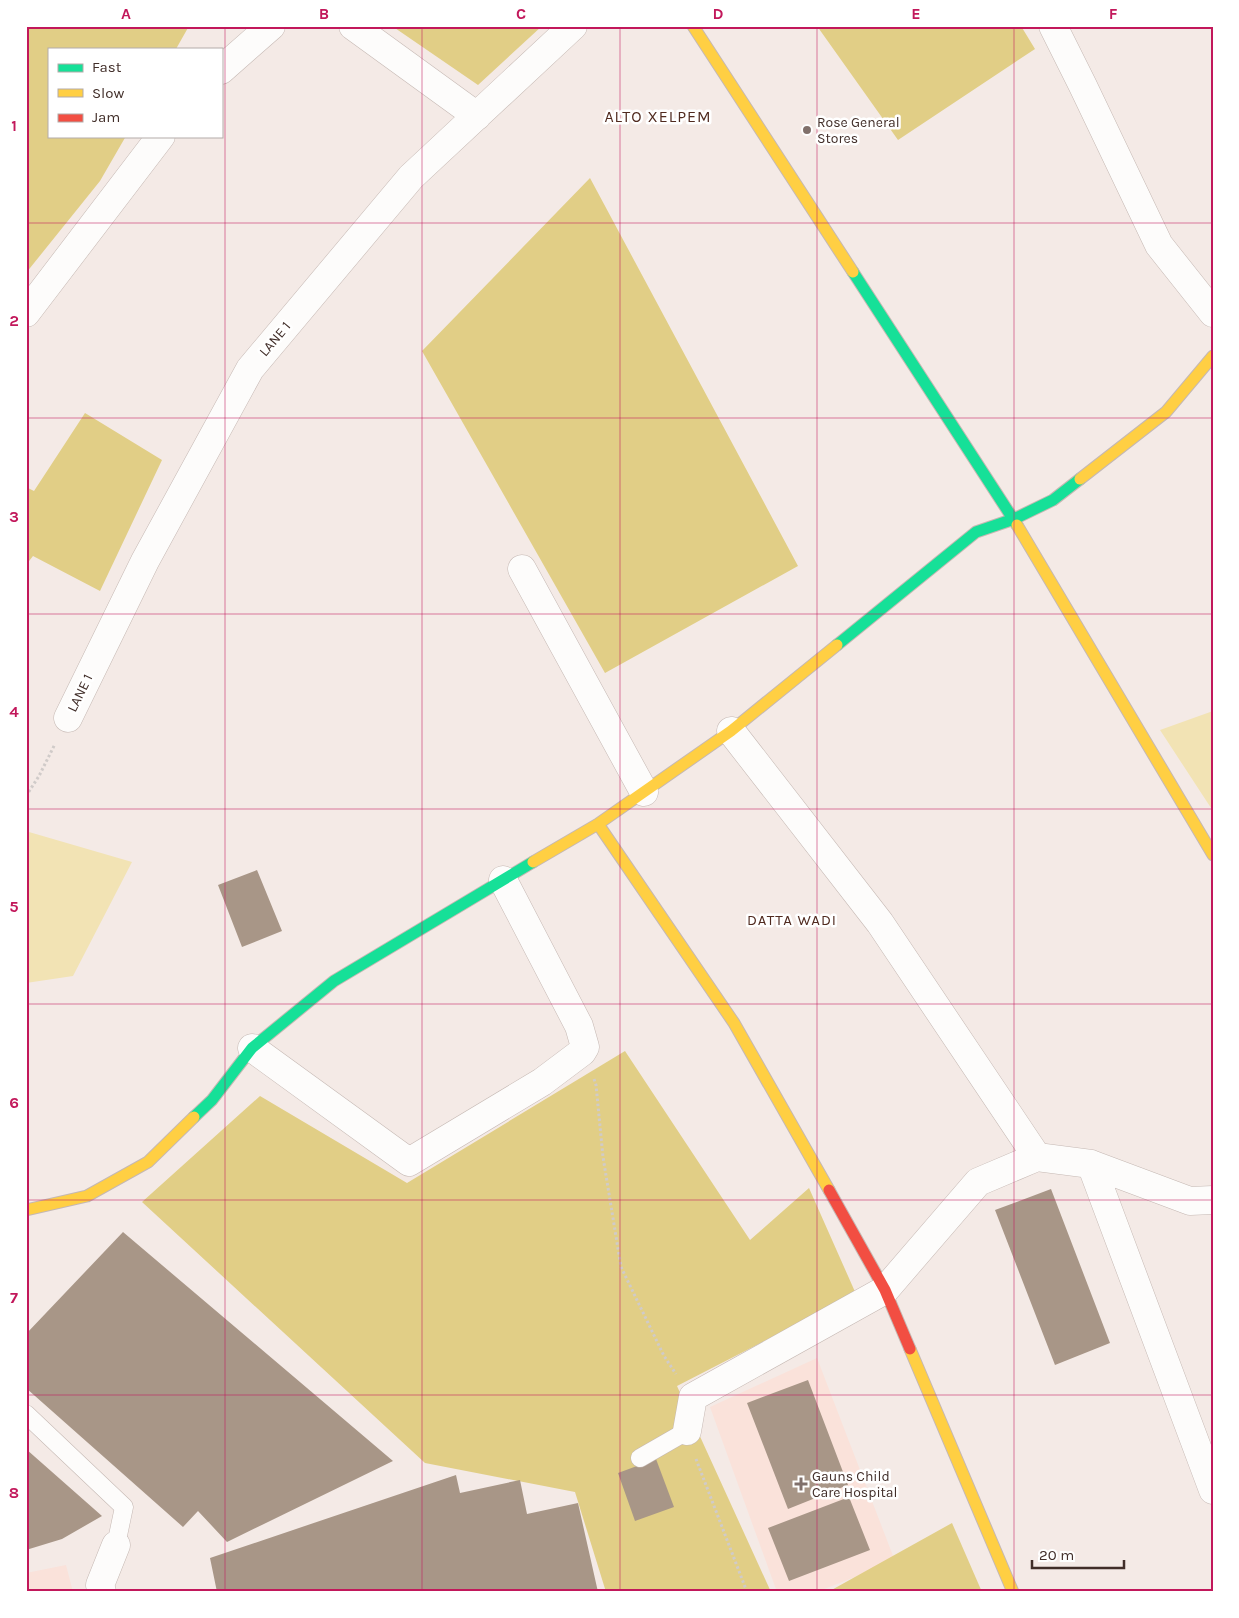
<svg xmlns="http://www.w3.org/2000/svg" width="1239" height="1618" font-family="Karla,sans-serif">
  <style>
    .built { fill: #fae2da }
    .green { fill: #f2e3b4 }
    .forest { fill: #e1ce86 }
    .building { fill: #a89687 }
    .lines { fill: none; stroke-linecap: round; stroke-linejoin: round }
    .lane-casing { stroke: #c5b8b3; stroke-width: 19 }
    .street-casing { stroke: #c5b8b3; stroke-width: 29 }
    .fast-casing { stroke: #c5b8b3; stroke-width: 13 }
    .slow-casing { stroke: #c5b8b3; stroke-width: 13 }
    .jam-casing { stroke: #c5b8b3; stroke-width: 13 }
    .path { stroke: #d0cbc9; stroke-width: 3; stroke-dasharray: 2.5 2.5; stroke-linecap: butt }
    .lane { stroke: #fdfcfb; stroke-width: 18 }
    .street { stroke: #fdfcfb; stroke-width: 28 }
    .fast { stroke: #16e098; stroke-width: 11 }
    .slow { stroke: #ffcf43; stroke-width: 11 }
    .jam { stroke: #f24e42; stroke-width: 11 }
    .grid { fill: none; stroke: #c2185b; stroke-width: 1; stroke-opacity: 0.55 }
    .poi-dot { fill: #80706b; stroke: #fff; stroke-width: 2 }
    .labels { text-anchor: middle; dominant-baseline: central; stroke-width: 5; stroke-linejoin: round; paint-order: stroke }
    .poi-label { font-size: 14px; fill: #412e29; stroke: #fff; text-anchor: start }
    .street-label { font-size: 14px; fill: #412e29; stroke: #fff }
    .neighbourhood-label { font-size: 15px; letter-spacing: 1px; fill: #502a1f; stroke: #fff }
    .quarter-label { font-size: 16px; letter-spacing: 1px; fill: #502a1f; stroke: #fff }
    .neatline { fill: none; stroke: #c2185b; stroke-width: 2 }
    .grid-label { font-size: 16px; text-anchor: middle; font-weight: bold; fill: #c2185b }
  </style>
  <rect width="100%" height="100%" fill="#f4eae6"/>
  <path class="built" d="M817,1358L895,1561L817,1592H777L710,1407Z
    M66,1565L73,1592H26V1573Z"/>
  <path class="green" d="M1213,711V811L1160,730Z
    M29,832L132,862L73,976L26,983V838Z"/>
  <path class="forest" d="M26,26H189L176,49H49V136H126L100,181L26,273Z
    M392,26H542L478,85Z
    M817,26H1021L1035,49L898,140Z
    M590,178L798,566L605,673L422,351Z
    M85,413L162,460L100,591L33,556L26,565V487L34,491Z
    M625,1051L750,1240L809,1188L856,1294L677,1386L771,1592H606L575,1492L425,1463L142,1202L260,1096L407,1183Z
    M952,1523L982,1592H828Z"/>
  <path class="building" d="M257,870L282,931L242,947L218,885Z
    M1051,1189L1110,1343L1055,1365L995,1210Z
    M123,1232L393,1461L227,1542L198,1511L183,1527L26,1388V1334Z
    M808,1380L848,1485L788,1509L747,1403Z
    M26,1449L102,1516L62,1539L26,1550Z
    M656,1459L674,1507L635,1521L618,1473Z
    M456,1475L460,1493L520,1480L527,1514L578,1503L598,1592H217L210,1558Z
    M849,1497L870,1550L789,1581L768,1528Z"/>
  <g class="lines">
    <defs>
      <path id="lane" d="M26,1414L124,1507L116,1545
        M640,1458L687,1431"/>
      <path id="street" d="M353,26L477,116
        M1053,26L1083,86L1159,245L1213,313
        M221,70L271,26
        M26,313L161,136
        M522,569L644,792
        M68,718L145,561L250,369L411,177L573,26
        M731,731L880,923L1037,1157
        M252,1048L409,1162L542,1082L582,1052L585,1047L579,1026L503,880
        M1091,1164L1213,1490
        M687,1431L693,1397L885,1290L978,1182L1037,1157L1091,1164L1190,1201L1213,1200
        M102,1592L100,1585L116,1545"/>
      <path id="fast" d="M853,272L1017,525
        M837,645L976,532L1014,519L1053,500L1080,479
        M194,1117L212,1100L252,1048L334,981L533,862"/>
      <path id="slow" d="M693,26L853,272
        M1080,479L1166,412L1213,356
        M1017,525L1213,855
        M598,824L734,1023L829,1190
        M533,862L598,824L731,731L837,645
        M26,1210L87,1196L148,1162L194,1117
        M910,1349L1013,1592"/>
      <path id="jam" d="M829,1190L885,1290L910,1349"/>
    </defs>
    <use href="#lane" class="lane-casing"/>
    <use href="#street" class="street-casing"/>
    <use href="#fast" class="fast-casing"/>
    <use href="#slow" class="slow-casing"/>
    <use href="#jam" class="jam-casing"/>
    <path class="path" d="M26,796L39,776L55,744
      M594,1079L596,1085L603,1157L621,1267L664,1356L676,1374
      M696,1459L747,1592"/>
    <use href="#lane" class="lane"/>
    <use href="#street" class="street"/>
    <use href="#fast" class="fast"/>
    <use href="#slow" class="slow"/>
    <use href="#jam" class="jam"/>
  </g>
  <path class="grid" d="M225,26V1592M422,26V1592M620,26V1592M817,26V1592M1014,26V1592M26,223H1213M26,418H1213M26,614H1213M26,809H1213M26,1004H1213M26,1200H1213M26,1395H1213"/>
  <g class="poi-dot">
    <circle cx="807" cy="130" r="5"/>
    <path d="M798.5 1476.5h5v5h5v5h-5v5h-5v-5h-5v-5h5z"/>
  </g>
  <g class="labels">
    <g class="poi-label">
      <text x="817" y="122">Rose General<tspan x="817" dy="16">Stores</tspan></text>
      <text x="812" y="1476">Gauns Child<tspan x="812" dy="16">Care Hospital</tspan></text>
    </g>
    <g class="street-label">
      <text transform="translate(275 339) rotate(-50)">LANE 1</text>
      <text transform="translate(80 693) rotate(-64)">LANE 1</text>
    </g>
    <g class="neighbourhood-label">
      <text x="792" y="920">DATTA WADI</text>
    </g>
    <g class="quarter-label">
      <text x="658" y="116">ALTO XELPEM</text>
    </g>
  </g>
  <rect width="1239" height="1618" fill="none" stroke="#ffffff" stroke-width="55"/>
  <rect x="48" y="48" width="175" height="90" fill="#ffffff" stroke="#b3aba9"/>
  <rect x="58" y="64" width="25" height="8" fill="#16e098" stroke="#b3aba9"/>
  <text x="92" y="72" font-size="15" fill="#412e29">Fast</text>
  <rect x="58" y="89" width="25" height="8" fill="#ffcf43" stroke="#b3aba9"/>
  <text x="92" y="98" font-size="15" fill="#412e29">Slow</text>
  <rect x="58" y="114" width="25" height="8" fill="#f24e42" stroke="#b3aba9"/>
  <text x="92" y="122" font-size="15" fill="#412e29">Jam</text>
  <path d="M1032 1560v8h92v-8" fill="none" stroke="#412e29" stroke-width="2.5"/>
  <text x="1039" y="1560" font-size="15" fill="#412e29" stroke="#ffffff" stroke-width="4" paint-order="stroke">20 m</text>
  <rect x="28" y="28" width="1184" height="1562" class="neatline"/>
  <g class="grid-label">
    <text x="126" y="19">A</text>
    <text x="324" y="19">B</text>
    <text x="521" y="19">C</text>
    <text x="718" y="19">D</text>
    <text x="916" y="19">E</text>
    <text x="1113" y="19">F</text>
    <text x="14" y="131">1</text>
    <text x="14" y="326">2</text>
    <text x="14" y="522">3</text>
    <text x="14" y="717">4</text>
    <text x="14" y="912">5</text>
    <text x="14" y="1108">6</text>
    <text x="14" y="1303">7</text>
    <text x="14" y="1498">8</text>
  </g>
</svg>
